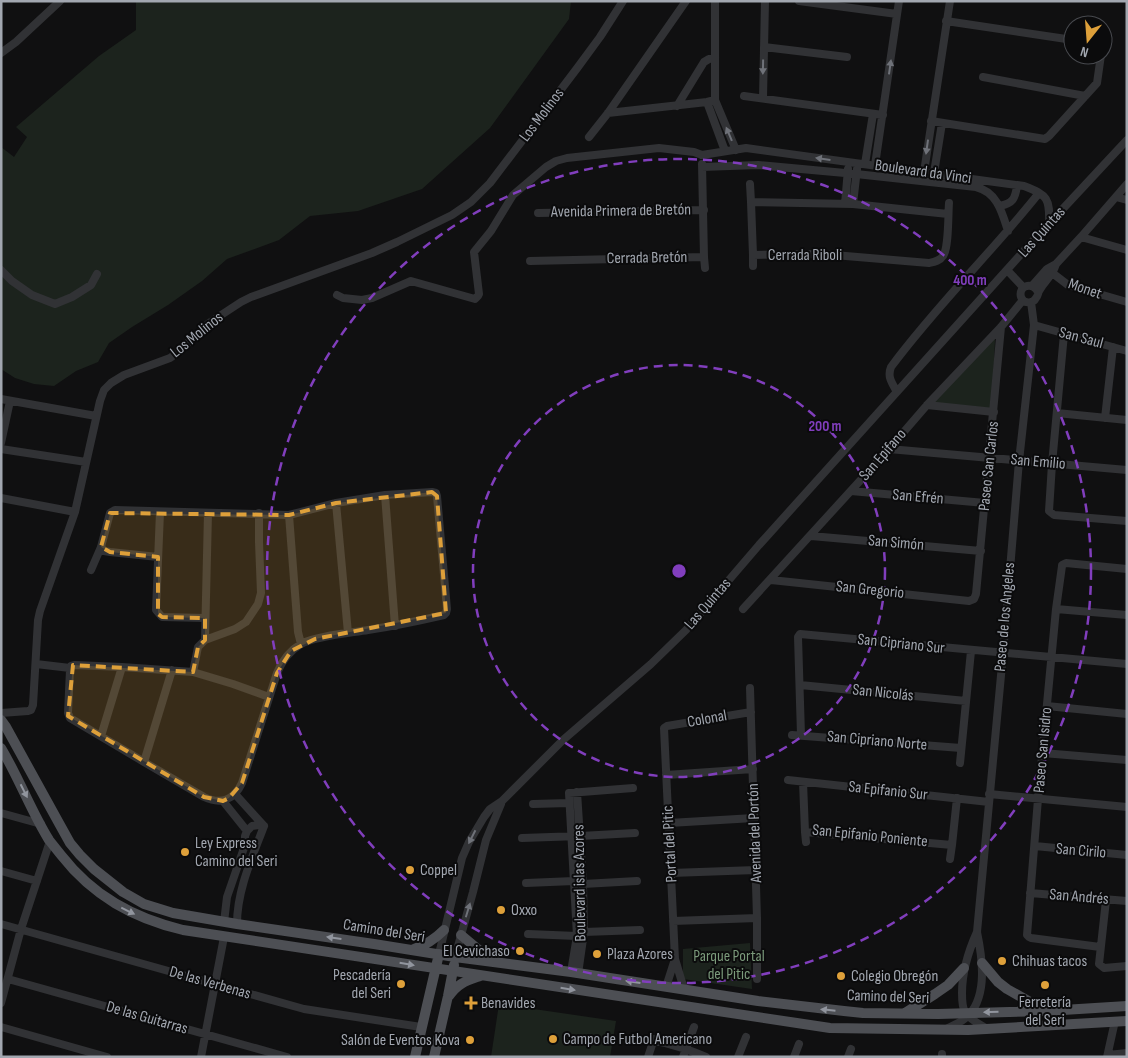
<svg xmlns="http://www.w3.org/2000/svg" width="1128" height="1058" font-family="'Sofia Sans Condensed',sans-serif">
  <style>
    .green { fill: #1c231d }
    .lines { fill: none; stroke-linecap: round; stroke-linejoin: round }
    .minor { stroke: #313235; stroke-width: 8 }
    .major { stroke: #4d4f54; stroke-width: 10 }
    .oneway { fill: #6f7279 }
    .oneway2 { fill: #91959e }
    .marked { fill: #dea03a; fill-opacity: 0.2; stroke: #dea03a; stroke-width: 4; stroke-dasharray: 10 6; stroke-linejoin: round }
    .ring { fill: none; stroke: #813ebd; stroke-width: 2.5; stroke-dasharray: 9 6 }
    .poi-dot { fill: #dea03a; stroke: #0b0b0c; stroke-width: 2 }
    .labels { text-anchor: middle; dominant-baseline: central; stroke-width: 4; stroke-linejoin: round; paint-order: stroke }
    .street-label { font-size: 16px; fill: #a2a7b0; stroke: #0b0b0c }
    .poi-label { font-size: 16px; fill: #a2a7b0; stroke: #0b0b0c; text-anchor: start }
    .park-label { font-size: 16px; fill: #7b9a7b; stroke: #0b0b0c }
    .centre { fill: #813ebd; stroke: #0b0b0c; stroke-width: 2.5 }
    .ring-label { font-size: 15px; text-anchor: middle; font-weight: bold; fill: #813ebd; stroke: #0b0b0c; stroke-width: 4; stroke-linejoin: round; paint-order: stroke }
  </style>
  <rect width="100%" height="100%" fill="#101011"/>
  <path class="green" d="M136,1H571L569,19L490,128L422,189L358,211L310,216L279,240L227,259L202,281L168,305L132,327L109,343L98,362L76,371L54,386L34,384L15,378L1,369V147L14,157L27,137L16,127L99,56L136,30Z
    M994,336L995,339L992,409L931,402Z
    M750,943L752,989L683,979V949Z
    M499,1004L616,1021L610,1057H491Z"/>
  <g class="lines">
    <path class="minor" d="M715,1V100L736,150
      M799,1L897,14
      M946,21L1073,40
      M764,47L847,57
      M1,53L16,42L60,1
      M983,77L1085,96
      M744,96L883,115
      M763,98L765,1
      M707,102L725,151
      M677,106L704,62L709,59L715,57
      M608,113L707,102L715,100
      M931,121L1045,139L1049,136L1097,83L1101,55
      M589,137L608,113L686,1
      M702,155L746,148L1024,186C1048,195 1050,199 1049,224
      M865,164L873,114
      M875,165L899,1
      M702,167L758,165L856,174L976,187C997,192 1002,212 1008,231
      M924,172L950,1
      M934,173L942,123
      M750,184L751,202
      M1116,197L1127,200
      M845,204L848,169
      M853,204L857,169
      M1000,206C1013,203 1015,199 1017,186
      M538,213L704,210
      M948,214L853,204L751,202L753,255L822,254L929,263C934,262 940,261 943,256C949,248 948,214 949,203
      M1081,237L1127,250
      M704,257L705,268
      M530,261L704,257L702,164
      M753,266V255
      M1,270L12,281L32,295L55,304L72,297L91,285L97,274
      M1007,270L1023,287
      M1051,272L1068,285L1127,302
      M1032,286L1047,269L1056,264L1081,237L1127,184
      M1038,292C1032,281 1018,286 1021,297C1023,304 1033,304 1036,298C1038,296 1038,293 1039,291C1045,280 1052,277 1056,264
      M337,295L343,298L362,300L372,298L411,281L475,299L478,296L479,294L474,252L491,231L513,195L546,167L556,161L567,158L659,148L694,152L702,155
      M1034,325L1127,351
      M1064,334L1052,464L1049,511L1054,515L1127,521
      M897,392C892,383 887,377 891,367C936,306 992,252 1039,193
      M1,399L96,416
      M927,405L994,412
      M1057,413L1127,420
      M1105,418L1113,347
      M1,443L10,401
      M1,449L86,462
      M889,449L1127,470
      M851,491L985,503
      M385,495L395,626
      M1,498L75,512
      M336,503L348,633
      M160,512L156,610L162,617L205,618
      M289,515L298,632L301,644
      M811,536L981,551
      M101,547L104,551L110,552L158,557
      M91,570L101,547L110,513L115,510L289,515L336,503L385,495L432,492L436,493L437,496L447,609L446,613L444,615C418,621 394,626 368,630C350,633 316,636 301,644C289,651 282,661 277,673L242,783C234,800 221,805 204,797L144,762L70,718L68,713L70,670L71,666L75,665L122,667L193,672L233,684L269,697
      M771,580L969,601L974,599L976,594L1001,327
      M743,609L889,449L927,405L1001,327L1023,300
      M1056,609L1127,615
      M205,640L208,513
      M36,664L70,668
      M193,672L198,647L205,640L235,629L246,622L258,604L261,593L259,542V513
      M800,685L966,701
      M750,688L757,918V979
      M1047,706L1127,714
      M1,713L28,711L31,710L33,705L38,620L40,611L75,512L100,401L104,390L111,383L124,375L170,358L177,353L209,323L241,302L251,297L372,253L397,242L452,215L471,202L490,183L578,67L600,37L623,1
      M792,735L961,748
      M801,735L798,637L800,634L1127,664
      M101,736L122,667
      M1043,753L1127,760
      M144,762L172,670
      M960,763L971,651
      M666,775L753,769
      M788,780L989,802
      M803,782L805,832L952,845L957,798
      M577,792L583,884L584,932L578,974
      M235,794L264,826
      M989,794L1127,807
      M223,801L247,831
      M533,804L569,803
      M1,813L41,824
      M669,823L754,818
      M805,832L806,842
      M522,838L580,836L635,833
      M1035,846L1127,855
      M950,859L952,845
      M1,871L37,881
      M671,873L756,870
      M526,883L574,881L583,884L637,881
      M1030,893L1127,901
      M1106,900L1099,964L1104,968L1127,966
      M673,921L757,918
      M224,922L227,897L245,845V836L247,831L252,826L259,825L264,826
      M1,924L304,1009L421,1027
      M237,924C237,890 252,858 264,826
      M977,932C968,952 962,971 962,993C962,999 962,1007 965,1012C970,1020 981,1025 987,1029
      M528,934L577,936L584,932L640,930
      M1100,947L1031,938L1029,937L1027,935L1038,799L1056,609L1062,566V565L1066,563L1127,569
      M439,954L462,858L469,842L484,817L490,809L502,801L563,740L651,664L686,630L759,545L1031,243L1127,140
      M455,957L473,892L486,840L501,804
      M571,972L577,936L569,793L633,788
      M8,979L287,1057
      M666,987L675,959
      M684,989L675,959L664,728L667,726L751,712
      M1,1003L21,929L50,841
      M1,1027L107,1057
      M946,1029C954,1025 964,1021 969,1015C988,994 982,956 977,932L1003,654L1019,461L1034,325L1031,302
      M635,1038C660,1040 683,1047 706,1057
      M942,1054V1057
      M1108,1055L1127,1053
      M201,1057L224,937
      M648,1057L654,1039
      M683,1057L694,1027
      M738,1057L746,1037
      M794,1057L799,1044
      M848,1057L851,1049
      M1107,1057L1115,1021"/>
    <path class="major" d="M1,720L6,727L60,825L70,843L80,855L94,869L123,892L144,904L173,913L237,924L374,944L455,957L571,972L758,1001L844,1011L863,1013L938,1014L1047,1011L1127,1006
      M1,748C19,778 31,811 49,840C53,845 57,850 61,855C93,896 133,918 183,930L830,1028L968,1030L1127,1021
      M461,935L492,961
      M414,949C426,945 435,939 444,930
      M982,963L998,982L1007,989L1046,1011
      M449,996C458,983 466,981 480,976
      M905,1013L935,994L948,985L964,968
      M415,1057L439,954
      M434,1057L448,996L454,965"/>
  </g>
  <defs><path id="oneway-solid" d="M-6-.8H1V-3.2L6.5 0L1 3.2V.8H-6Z" transform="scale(1.25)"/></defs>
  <g class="oneway">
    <use href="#oneway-solid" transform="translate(763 67) rotate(91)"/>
    <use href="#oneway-solid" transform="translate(890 67) rotate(-82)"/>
    <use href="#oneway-solid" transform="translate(729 134) rotate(-113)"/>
    <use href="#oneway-solid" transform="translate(927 147) rotate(98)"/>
    <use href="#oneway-solid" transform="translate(823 159) rotate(-172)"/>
    <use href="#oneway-solid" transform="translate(472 837) rotate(117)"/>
    <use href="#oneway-solid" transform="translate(468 910) rotate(-73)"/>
  </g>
  <g class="oneway2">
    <use href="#oneway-solid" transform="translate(24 791) rotate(63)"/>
    <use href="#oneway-solid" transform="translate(128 911) rotate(26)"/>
    <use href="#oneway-solid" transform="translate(334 938) rotate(-172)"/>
    <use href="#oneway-solid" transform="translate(407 964) rotate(10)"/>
    <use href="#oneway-solid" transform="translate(633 982) rotate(-172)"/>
    <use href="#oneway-solid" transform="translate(568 989) rotate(9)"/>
    <use href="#oneway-solid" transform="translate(828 1010) rotate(-174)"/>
    <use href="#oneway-solid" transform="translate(991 1012) rotate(179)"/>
  </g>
  <path class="marked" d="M432,492L437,496L446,613L315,639L291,651L277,673L242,783L229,798L223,801L204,797L68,716L73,665L193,672L198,647L205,640V618L162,617L158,614V557L110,552L101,547L110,513L289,515L336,503Z"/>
  <g class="ring">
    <circle cx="679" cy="571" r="206"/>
    <circle cx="679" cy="571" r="412"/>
  </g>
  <g class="poi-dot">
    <circle cx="185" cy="852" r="5"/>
    <circle cx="410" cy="870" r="5"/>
    <circle cx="501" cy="910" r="5"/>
    <circle cx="520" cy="951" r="5"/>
    <circle cx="597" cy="954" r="5"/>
    <circle cx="1002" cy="961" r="5"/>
    <circle cx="841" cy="976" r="5"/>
    <circle cx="401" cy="984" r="5"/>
    <circle cx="1045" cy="985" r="5"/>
    <path d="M468.5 995.5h5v5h5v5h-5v5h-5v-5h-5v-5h5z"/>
    <circle cx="553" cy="1039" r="5"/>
    <circle cx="470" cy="1040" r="5"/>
  </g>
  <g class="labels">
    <g class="street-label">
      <text transform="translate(542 115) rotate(-53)">Los Molinos</text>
      <text transform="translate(923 172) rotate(8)">Boulevard da Vinci</text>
      <text transform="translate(621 211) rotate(-1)">Avenida Primera de Bretón</text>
      <text transform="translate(1042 232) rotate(-48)">Las Quintas</text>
      <text x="805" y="255">Cerrada Riboli</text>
      <text transform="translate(647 258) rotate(-1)">Cerrada Bretón</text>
      <text transform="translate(1085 289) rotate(19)">Monet</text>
      <text transform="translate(197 335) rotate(-39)">Los Molinos</text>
      <text transform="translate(1081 338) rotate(15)">San Saul</text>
      <text transform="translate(883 455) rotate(-49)">San Epifano</text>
      <text transform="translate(1038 462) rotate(5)">San Emilio</text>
      <text transform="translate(989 466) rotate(-84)">Paseo San Carlos</text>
      <text transform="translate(918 497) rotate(5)">San Efrén</text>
      <text transform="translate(896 543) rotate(5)">San Simón</text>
      <text transform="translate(870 590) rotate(6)">San Gregorio</text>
      <text transform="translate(708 604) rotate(-49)">Las Quintas</text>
      <text transform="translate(1005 617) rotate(-85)">Paseo de los Angeles</text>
      <text transform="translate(901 644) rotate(6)">San Cipriano Sur</text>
      <text transform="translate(883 693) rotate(6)">San Nicolás</text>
      <text transform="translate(707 719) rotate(-10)">Colonal</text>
      <text transform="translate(877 741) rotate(5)">San Cipriano Norte</text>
      <text transform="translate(1043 750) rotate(-85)">Paseo San Isidro</text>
      <text transform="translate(888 791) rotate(6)">Sa Epifanio Sur</text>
      <text transform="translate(755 833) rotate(-92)">Avenida del Portón</text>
      <text transform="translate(870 836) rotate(6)">San Epifanio Poniente</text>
      <text transform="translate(670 844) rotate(-93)">Portal del Pitic</text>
      <text transform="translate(1081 851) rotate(5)">San Cirilo</text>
      <text transform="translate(580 883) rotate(-91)">Boulevard islas Azores</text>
      <text transform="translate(1079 897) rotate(5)">San Andrés</text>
      <text transform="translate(384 931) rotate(9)">Camino del Seri</text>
      <text transform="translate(210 983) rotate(16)">De las Verbenas</text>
      <text transform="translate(888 997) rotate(2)">Camino del Seri</text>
      <text transform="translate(147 1018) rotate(16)">De las Guitarras</text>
    </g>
    <g class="poi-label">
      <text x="195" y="843">Ley Express<tspan x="195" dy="18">Camino del Seri</tspan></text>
      <text x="420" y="870">Coppel</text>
      <text x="511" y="910">Oxxo</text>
      <text x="510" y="951" text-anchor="end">El Cevichaso</text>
      <text x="607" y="954">Plaza Azores</text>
      <text x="1012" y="961">Chihuas tacos</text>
      <text x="391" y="975" text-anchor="end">Pescadería<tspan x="391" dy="18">del Seri</tspan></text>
      <text x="851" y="976">Colegio Obregón</text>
      <text x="1045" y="1002" text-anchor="middle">Ferretería<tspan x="1045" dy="18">del Seri</tspan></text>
      <text x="481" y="1003">Benavides</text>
      <text x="563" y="1039">Campo de Futbol Americano</text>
      <text x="460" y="1040" text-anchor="end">Salón de Eventos Kova</text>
    </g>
    <g class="park-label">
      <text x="729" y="956">Parque Portal<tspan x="729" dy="18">del Pitic</tspan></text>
    </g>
  </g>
  <circle cx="679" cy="571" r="8" class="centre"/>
  <g class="ring-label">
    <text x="970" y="285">400 m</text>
    <text x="825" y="431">200 m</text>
  </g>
  <rect width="1128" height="1058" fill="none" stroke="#a2a7b0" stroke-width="5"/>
  <g transform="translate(1088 40) rotate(197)"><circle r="24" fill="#0b0b0c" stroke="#47494e"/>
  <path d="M0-4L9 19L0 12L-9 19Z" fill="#dea03a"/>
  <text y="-8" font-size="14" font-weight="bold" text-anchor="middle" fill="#a2a7b0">N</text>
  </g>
</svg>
